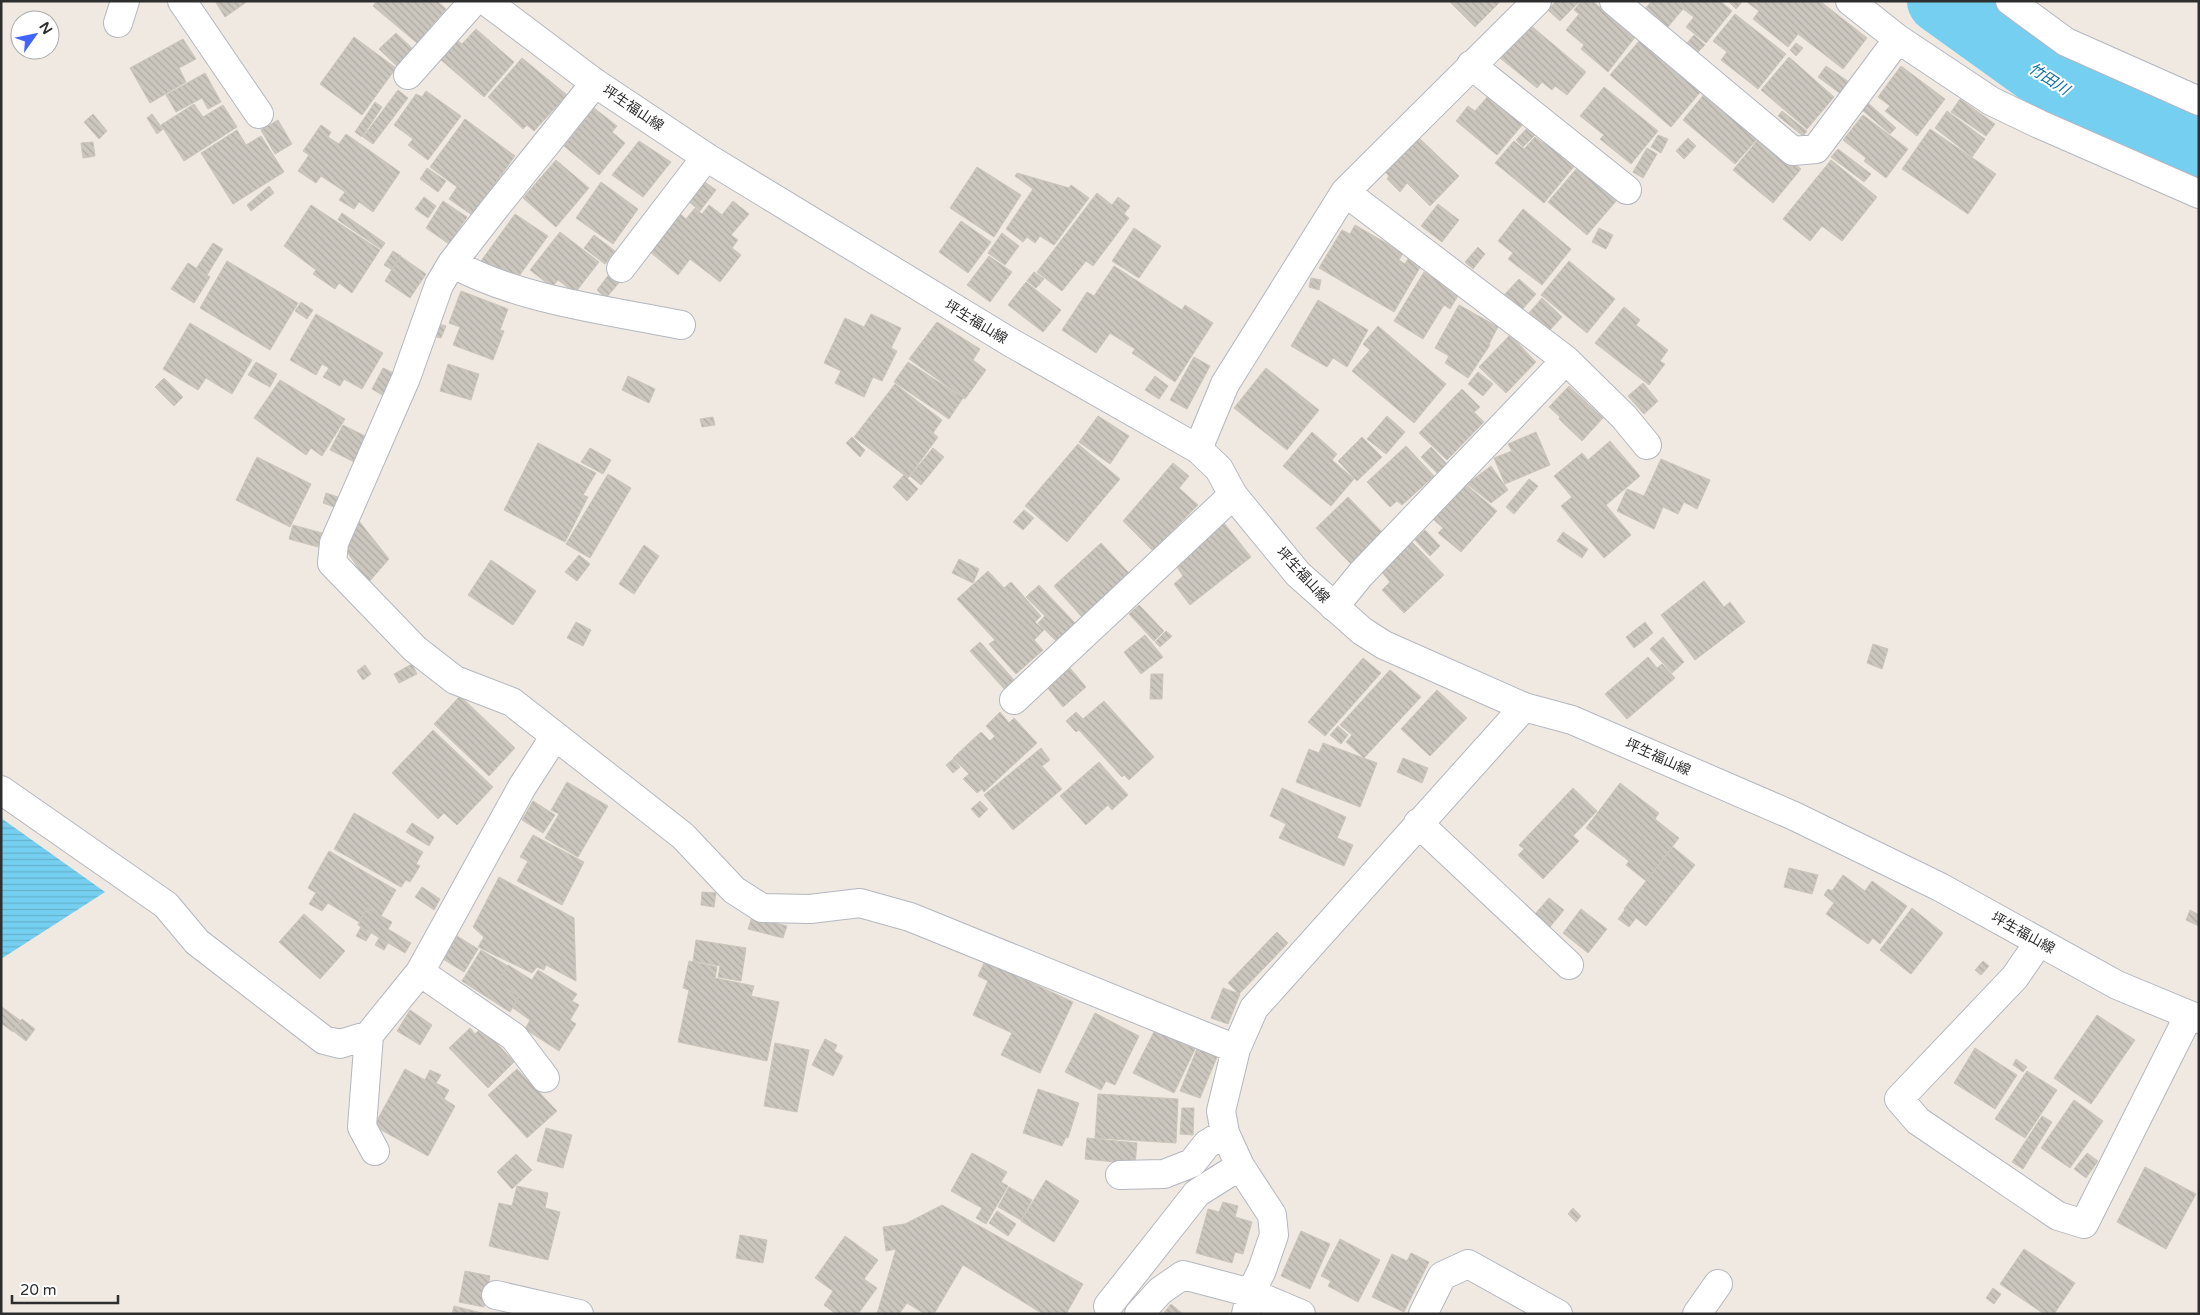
<svg xmlns="http://www.w3.org/2000/svg" width="2200" height="1315" font-family="'Varela Round','Noto Sans JP',sans-serif">
  <style>
    .water { fill: url(#water-rules) }
    .lines { fill: none; stroke-linecap: round; stroke-linejoin: round }
    .river { stroke: #75cff0; stroke-width: 64 }
    .building { fill: url(#building-back-hatch); stroke: #cbc5ba }
    .street-casing { stroke: #b4b7c1; stroke-width: 30 }
    .secondary-casing { stroke: #b4b7c1; stroke-width: 30 }
    .street { stroke: #fff; stroke-width: 28 }
    .secondary { stroke: #fff; stroke-width: 28 }
    .labels { text-anchor: middle; dominant-baseline: central; stroke-width: 4; stroke-linejoin: round; paint-order: stroke }
    .street-label { font-size: 14px; fill: #2e2e2e; stroke: #fff }
    .water-label { font-size: 15px; font-style: italic; fill: #0d6fa3; stroke: #fff }
  </style>
  <defs>
    <pattern id="water-rules" width="6" height="5" patternUnits="userSpaceOnUse" patternTransform="scale(1.25)"><rect width="6" height="5" fill="#75cff0"/><path d="M0 2.5h6" fill="none" stroke="#66b2ce"/></pattern>
    <pattern id="building-back-hatch" width="6" height="6" patternUnits="userSpaceOnUse" patternTransform="scale(1.25)"><rect width="6" height="6" fill="#cbc7bf"/><path d="M-1 5l2 2M0 0l6 6M5-1l2 2" fill="none" stroke="#afaba4"/></pattern>
  </defs>
  <rect width="100%" height="100%" fill="#efe9e1"/>
  <path class="water" d="M1,818L105,892L1,959Z"/>
  <g class="lines">
    <path class="river" d="M1939,1L2064,91L2199,146"/>
  </g>
  <path class="building" d="M215,1H248L225,17Z
    M377,1H437L446,9L417,43L373,6Z
    M1449,1H1501L1475,27Z
    M1556,1H1578L1579,2L1560,21L1548,10Z
    M1581,1H1592L1636,36L1608,72L1581,49L1584,45L1566,30L1579,14L1574,10Z
    M1652,1H1720L1732,11L1706,43L1686,27L1694,17L1683,9L1667,28L1644,10Z
    M1728,1H1743L1736,9Z
    M1749,1H1820L1867,38L1843,69L1798,34L1788,47L1753,19L1759,11L1748,3Z
    M1735,14L1786,54L1758,89L1721,60L1727,52L1713,41Z
    M1529,24L1586,72L1567,95L1555,86L1552,90L1542,82L1537,88L1500,58Z
    M476,29L514,62L484,97L440,59L457,40L462,44Z
    M396,33L413,49L398,67L379,49Z
    M1694,35L1705,45L1697,53L1686,44Z
    M354,37L396,68L362,115L320,84Z
    M183,39L196,59L179,68L186,82L150,103L130,68Z
    M1640,40L1702,90L1671,127L1610,75Z
    M1796,43L1803,48L1796,56L1790,50Z
    M1789,57L1834,97L1807,129L1761,90Z
    M522,58L567,95L534,131L527,125L523,129L488,97Z
    M1826,66L1849,82L1841,94L1818,77Z
    M1901,66L1945,99L1917,136L1885,111L1890,106L1878,97Z
    M205,73L221,102L208,109L202,98L176,112L166,95Z
    M1604,87L1658,131L1631,164L1600,139L1604,135L1580,116Z
    M398,90L408,98L373,144L363,137Z
    M426,91L461,116L428,160L408,145L413,139L394,125L416,94L422,97Z
    M1706,92L1759,137L1735,164L1683,120Z
    M1489,95L1523,124L1497,155L1456,121L1468,106L1475,111Z
    M1960,99L1995,124L1986,136L1951,112Z
    M375,102L382,107L362,137L355,132Z
    M1867,102L1896,128L1890,134L1861,109Z
    M194,104L203,117L223,105L237,127L184,161L161,125Z
    M594,108L617,126L612,132L625,143L599,175L564,146Z
    M1782,111L1807,131L1803,136L1778,116Z
    M1947,111L1985,139L1972,157L1935,128Z
    M93,114L107,131L99,139L84,122Z
    M152,114L163,129L157,134L147,118Z
    M1863,115L1908,149L1886,178L1864,161L1866,158L1843,140Z
    M465,119L515,156L472,215L449,199L457,187L430,167Z
    M278,120L292,144L275,154L261,130Z
    M321,125L331,132L328,137L339,144L346,134L400,172L373,212L359,202L354,209L339,200L345,192L321,176L316,183L298,171L309,155L303,151Z
    M1529,126L1536,134L1523,147L1516,140Z
    M1930,129L1996,174L1968,214L1902,169Z
    M237,130L246,145L261,136L284,172L233,204L201,153Z
    M1658,135L1668,139L1661,153L1651,147Z
    M1417,136L1459,176L1430,206L1407,183L1400,192L1387,179L1389,176L1384,171Z
    M1761,136L1801,169L1773,203L1733,170Z
    M1535,137L1543,143L1546,139L1576,164L1544,203L1495,163L1514,141L1524,149Z
    M1688,138L1696,146L1684,159L1676,151Z
    M639,141L671,162L643,197L612,175Z
    M93,142L95,156L83,158L81,143Z
    M1647,148L1657,154L1643,178L1633,172Z
    M1838,149L1871,174L1864,182L1831,157Z
    M556,160L589,188L556,227L523,198Z
    M1831,160L1877,197L1842,241L1822,226L1810,241L1783,219Z
    M977,167L1021,195L994,237L950,208Z
    M1578,167L1617,200L1587,235L1548,202Z
    M427,168L446,181L438,192L420,179Z
    M1017,173L1069,188L1071,185L1089,198L1054,245L1040,236L1035,243L1027,237L1023,242L1006,229L1033,189L1015,176Z
    M702,180L716,190L700,211L687,200Z
    M601,182L638,209L613,244L576,218Z
    M269,186L274,193L251,211L247,205Z
    M1097,193L1112,205L1118,197L1130,206L1124,214L1129,218L1093,266L1086,261L1062,291L1037,272Z
    M424,197L436,206L428,218L415,209Z
    M443,201L467,217L449,244L426,228Z
    M733,201L749,214L731,235L738,240L732,248L741,255L720,282L690,259L678,275L649,251L679,213L686,219L695,208L702,214L709,205L722,215Z
    M1438,204L1459,220L1442,242L1421,226Z
    M311,205L380,250L352,293L339,283L335,289L313,274L316,270L284,246Z
    M1523,209L1571,249L1542,285L1508,259L1513,253L1498,241Z
    M342,213L385,243L381,249L338,220Z
    M515,214L548,236L519,276L481,261Z
    M961,221L991,242L968,273L939,252Z
    M1355,225L1403,253L1399,260L1405,264L1409,257L1422,264L1394,312L1319,268L1342,230L1350,234Z
    M1134,228L1161,246L1139,278L1112,261Z
    M1599,228L1613,235L1606,249L1592,242Z
    M560,232L599,262L575,293L558,280L552,287L530,270Z
    M1002,233L1019,246L1005,265L988,253Z
    M594,235L615,251L605,264L584,248Z
    M213,243L223,249L207,275L196,269Z
    M1478,247L1485,254L1473,269L1465,262Z
    M393,251L401,256L392,270L384,265Z
    M400,256L426,274L410,298L385,281Z
    M989,256L1012,272L990,302L967,285Z
    M227,261L298,303L270,350L200,308Z
    M1569,261L1615,299L1587,333L1541,295Z
    M188,263L210,277L194,303L171,289Z
    M1114,266L1182,310L1185,305L1213,323L1175,382L1132,353L1135,349L1110,333L1096,353L1062,330L1087,292L1094,296Z
    M614,268L624,277L606,298L597,290Z
    M1034,272L1044,279L1036,288L1027,281Z
    M1424,272L1459,294L1450,309L1444,305L1423,339L1394,321Z
    M1311,278L1321,280L1319,290L1309,287Z
    M1519,279L1536,294L1521,311L1504,295Z
    M1026,282L1061,310L1043,332L1008,305Z
    M461,291L508,309L500,330L504,331L493,360L453,345L460,327L449,323Z
    M1542,298L1562,317L1549,331L1529,313Z
    M1318,300L1368,330L1347,367L1333,358L1327,367L1291,346Z
    M301,302L313,310L307,319L295,311Z
    M1459,305L1498,327L1489,344L1490,345L1468,378L1445,363L1449,356L1435,348Z
    M1624,307L1640,320L1636,325L1668,350L1660,361L1665,364L1649,385L1595,343Z
    M316,314L383,353L362,389L344,379L340,386L323,377L329,368L322,364L316,375L290,360Z
    M871,314L901,328L891,348L897,351L882,381L873,377L864,397L835,383L841,371L824,363L845,318L864,327Z
    M937,322L980,349L973,360L986,370L965,399L909,359Z
    M190,323L252,360L232,394L206,378L198,390L163,369Z
    M438,324L446,326L441,338L433,336Z
    M1378,326L1446,384L1414,423L1352,371L1370,350L1363,344Z
    M1510,335L1536,362L1506,393L1479,367Z
    M1194,357L1210,366L1187,409L1170,400Z
    M256,362L277,374L270,387L248,375Z
    M908,362L963,398L949,419L894,382Z
    M448,364L479,374L471,400L440,391Z
    M383,368L396,374L384,396L372,389Z
    M1266,368L1319,410L1287,450L1234,408Z
    M1478,372L1493,384L1483,396L1468,384Z
    M628,376L655,389L649,403L622,390Z
    M1155,376L1168,386L1159,399L1145,390Z
    M164,378L183,397L174,406L155,387Z
    M280,380L345,419L322,456L311,448L306,455L254,418Z
    M1643,383L1658,401L1644,414L1628,396Z
    M895,384L942,420L933,433L938,437L908,478L854,437Z
    M1569,386L1603,418L1582,441L1559,419L1560,417L1549,407Z
    M1462,389L1480,407L1474,412L1484,422L1447,460L1419,433Z
    M1098,416L1129,436L1110,464L1079,442Z
    M1387,416L1405,432L1386,454L1367,439Z
    M713,417L715,425L702,427L700,419Z
    M343,425L369,438L356,463L330,450Z
    M1312,432L1337,454L1332,460L1354,479L1331,506L1283,466Z
    M1536,432L1550,465L1505,484L1494,458L1512,451L1508,444Z
    M852,437L865,450L860,457L846,443Z
    M1362,437L1382,457L1357,481L1338,461Z
    M1610,441L1640,476L1606,505L1631,535L1604,558L1561,506L1572,497L1554,476L1582,453L1588,460Z
    M538,443L596,473L583,495L588,497L565,542L504,510Z
    M1078,444L1120,479L1067,542L1025,506Z
    M1406,446L1434,476L1402,505L1397,501L1390,507L1367,482Z
    M1431,447L1447,464L1437,473L1421,457Z
    M590,448L611,460L603,474L581,462Z
    M933,448L944,457L921,485L910,476Z
    M257,457L311,484L290,527L236,500Z
    M1661,459L1710,480L1697,509L1684,502L1678,514L1663,507L1654,529L1617,511L1627,489L1644,496Z
    M1173,463L1189,476L1179,488L1198,505L1153,551L1123,521Z
    M1491,466L1508,490L1491,503L1467,484Z
    M608,474L631,488L590,558L566,544Z
    M904,475L918,489L907,501L893,487Z
    M1529,479L1538,486L1514,514L1506,507Z
    M1465,484L1497,511L1461,552L1438,533L1443,528L1433,519Z
    M326,493L341,498L337,508L323,503Z
    M1348,497L1383,533L1352,565L1316,528Z
    M1024,510L1034,518L1023,530L1013,522Z
    M359,521L389,559L368,583L346,550Z
    M1224,523L1251,557L1190,605L1174,584L1183,576L1177,567Z
    M293,525L322,533L318,547L289,539Z
    M1425,530L1440,546L1430,556L1415,540Z
    M1563,532L1588,549L1582,558L1557,541Z
    M1412,542L1444,575L1404,613L1382,590L1390,582L1381,571Z
    M1101,543L1129,573L1082,617L1054,586Z
    M644,545L659,556L634,594L619,584Z
    M579,555L590,564L577,581L565,572Z
    M959,559L979,569L973,583L952,573Z
    M491,560L536,591L513,625L468,595Z
    M988,571L1004,588L1011,582L1041,616L1035,622L1044,630L1034,640L1043,650L1016,674L989,644L995,640L957,599Z
    M1704,581L1724,607L1730,602L1745,622L1695,660L1661,615Z
    M1039,585L1075,623L1056,641L1038,623L1045,616L1026,597Z
    M1139,605L1164,631L1154,641L1129,614Z
    M576,622L591,630L583,646L567,638Z
    M1645,622L1653,633L1634,648L1626,637Z
    M1166,631L1172,636L1160,647L1155,642Z
    M1145,635L1163,657L1141,674L1124,652Z
    M1663,637L1684,662L1672,673L1650,649Z
    M980,642L1016,682L1006,691L970,651Z
    M1873,644L1888,649L1882,669L1867,663Z
    M1648,657L1657,668L1662,664L1675,678L1627,719L1605,694Z
    M1363,658L1381,673L1325,736L1308,722Z
    M412,664L417,674L399,683L394,674Z
    M365,665L371,674L363,680L357,671Z
    M1070,668L1086,687L1063,707L1047,687Z
    M1390,670L1421,697L1364,758L1346,742L1352,735L1340,725Z
    M1151,674H1163L1162,699H1150Z
    M1437,690L1467,718L1430,756L1401,729Z
    M460,696L515,748L489,776L434,724Z
    M1104,701L1154,757L1129,780L1124,775L1122,777L1079,730L1076,732L1066,721L1076,712L1083,719Z
    M1000,712L1009,723L1014,718L1037,743L984,792L982,789L977,793L963,779L969,774L953,758L981,732L990,741L995,736L986,726Z
    M1338,726L1348,735L1341,744L1330,735Z
    M433,730L493,787L457,825L444,813L438,819L392,773Z
    M1323,743L1377,763L1360,807L1296,782L1309,749L1319,753Z
    M1041,748L1050,760L1042,766L1062,789L1013,830L984,795Z
    M1403,758L1428,768L1422,783L1397,772Z
    M953,759L960,767L953,773L946,765Z
    M1099,762L1128,795L1112,810L1108,805L1086,825L1060,796Z
    M567,782L608,806L578,857L545,838L559,814L551,810Z
    M1620,783L1659,813L1655,819L1679,838L1646,881L1626,865L1629,861L1586,828Z
    M1282,788L1346,817L1337,838L1353,845L1344,866L1279,838L1286,824L1270,816Z
    M1573,788L1597,811L1573,836L1579,841L1543,879L1518,855L1524,849L1519,845Z
    M533,801L555,815L543,833L522,820Z
    M980,801L988,809L979,818L971,809Z
    M354,813L423,852L416,864L420,866L410,882L406,880L401,887L334,849Z
    M412,823L434,837L429,846L406,832Z
    M533,835L584,862L562,905L517,881L528,861L520,857Z
    M1673,847L1695,865L1646,926L1636,918L1629,927L1618,919L1625,910L1624,909Z
    M329,851L396,890L381,916L367,908L359,922L328,903L322,911L309,904L316,893L308,888Z
    M1789,868L1818,875L1812,894L1784,887Z
    M1843,875L1865,891L1872,881L1907,906L1880,944L1873,938L1868,944L1826,914L1834,903L1824,895L1828,889L1832,891Z
    M499,877L574,918L576,981L546,965L544,970L537,967L532,973L478,947L484,937L473,927Z
    M422,887L440,899L434,910L415,897Z
    M702,892L716,893L714,907L701,905Z
    M1549,898L1564,910L1550,927L1535,914Z
    M367,908L392,922L388,929L411,943L405,953L358,925Z
    M1912,908L1943,933L1911,974L1880,950Z
    M1581,909L1607,929L1588,953L1563,933Z
    M2190,910L2199,915V926L2186,920Z
    M304,914L345,951L320,979L279,942Z
    M752,917L787,926L783,938L748,929Z
    M361,927L371,933L366,941L356,936Z
    M1277,932L1288,943L1239,994L1228,983Z
    M457,936L478,949L464,972L443,959Z
    M379,938L388,943L384,950L375,945Z
    M696,940L746,948L741,981L718,977L720,966L693,961Z
    M481,950L508,966L497,983L519,996L510,1012L462,981Z
    M689,961L717,967L715,978L754,986L751,996L779,1002L767,1061L678,1042L689,990L683,988Z
    M985,961L1073,1002L1040,1073L1001,1055L1012,1033L973,1015L988,981L978,976Z
    M1983,961L1989,966L1981,975L1975,970Z
    M508,965L532,980L538,970L577,994L572,1001L579,1005L570,1020L576,1024L559,1051L525,1029L530,1020L513,1008L519,996L497,983Z
    M1223,988L1240,994L1228,1024L1211,1018Z
    M2,1007L21,1021L13,1032L1,1023Z
    M410,1010L432,1025L420,1045L397,1031Z
    M1095,1013L1139,1036L1115,1085L1106,1081L1101,1090L1065,1072Z
    M2097,1015L2135,1040L2091,1104L2054,1078Z
    M22,1019L35,1029L26,1041L13,1031Z
    M482,1027L514,1062L488,1088L449,1048L470,1028L475,1034Z
    M1155,1030L1195,1049L1174,1093L1133,1073Z
    M825,1039L837,1045L834,1051L843,1056L833,1076L812,1065Z
    M775,1043L809,1050L797,1112L764,1106Z
    M1975,1048L2017,1075L1995,1109L1954,1083Z
    M1197,1049L1217,1057L1200,1098L1180,1091Z
    M2016,1059L2027,1067L2023,1072L2013,1065Z
    M405,1069L425,1080L430,1070L441,1075L436,1083L449,1090L444,1099L455,1106L428,1156L374,1126Z
    M517,1069L557,1111L527,1138L488,1095Z
    M2027,1071L2057,1090L2025,1138L1995,1119Z
    M1038,1089L1079,1103L1068,1138L1066,1137L1062,1146L1023,1133Z
    M1098,1094L1178,1099L1176,1143L1095,1138Z
    M2074,1100L2103,1121L2070,1168L2041,1148Z
    M1182,1108H1194L1193,1135L1180,1134Z
    M2042,1116L2052,1122L2023,1169L2012,1162Z
    M546,1128L572,1135L563,1168L537,1161Z
    M1087,1138L1137,1143L1135,1164L1085,1159Z
    M972,1153L1007,1172L1001,1182L1008,1186L986,1224L976,1218L982,1208L951,1191Z
    M2087,1153L2098,1161L2086,1178L2074,1169Z
    M516,1154L532,1170L512,1189L497,1172Z
    M2145,1167L2196,1194L2166,1249L2117,1222Z
    M1046,1180L1079,1201L1054,1242L1021,1221Z
    M517,1186L548,1193L545,1208L560,1212L548,1260L489,1246L499,1203L512,1206Z
    M1009,1187L1032,1200L1021,1220L998,1207Z
    M1223,1202L1238,1206L1235,1217L1252,1222L1243,1254L1235,1252L1232,1263L1196,1253L1208,1209L1219,1212Z
    M942,1205L1083,1284L1066,1314H1043L963,1265L934,1314H925L907,1303L899,1314H877L896,1249L886,1251L883,1227L905,1224Z
    M1573,1208L1581,1216L1576,1222L1568,1214Z
    M997,1211L1016,1224L1008,1236L989,1223Z
    M1301,1231L1330,1244L1310,1289L1281,1276Z
    M740,1235L767,1240L763,1263L736,1258Z
    M845,1236L878,1260L864,1279L877,1288L858,1314H836L824,1305L833,1291L815,1278Z
    M1340,1239L1380,1260L1358,1302L1328,1286L1331,1281L1321,1276Z
    M2024,1249L2075,1283L2054,1314H2044L2000,1284Z
    M1411,1253L1429,1262L1404,1312L1372,1297L1392,1254L1407,1261Z
    M465,1271L490,1276L484,1307L459,1302Z
    M1993,1288L2001,1294L1994,1304L1986,1298Z
    M1171,1304L1183,1314H1163Z
    M454,1306L486,1314H452Z"/>
  <g class="lines">
    <defs>
      <path id="street" d="M182,1L259,114
        M1614,1L1793,151L1816,149L1898,39
        M1850,1L1898,39L1991,101L2039,124L2199,194
        M2010,1L2066,42L2199,101
        M118,23L125,1
        M1471,65L1627,190
        M408,75L474,1
        M595,83L494,209L452,263L439,285L406,378L334,543L332,563L415,649L455,680L512,702L683,836L734,890L762,908L810,909L860,903L910,917L1236,1049
        M1345,192L1566,360L1624,417L1647,445
        M452,263C519,300 606,310 681,325
        M621,268L706,157
        M1198,449L1225,384L1345,192L1537,1
        M1334,607L1361,574L1566,360
        M1014,700L1233,495
        M1,790L166,905L197,942L324,1040L340,1044L369,1035
        M1418,823L1569,965
        M2039,942L2015,977L1899,1099L1918,1121L2058,1216L2084,1224L2189,1015
        M420,972L514,1037L545,1078
        M375,1151L362,1127L369,1035L420,972L522,787L555,736
        M1120,1175L1164,1174L1192,1163L1207,1144L1225,1133
        M496,1295L579,1314
        M1108,1306L1197,1193L1240,1166
        M1139,1314L1160,1291L1183,1275L1251,1293L1301,1314
        M1246,1314L1251,1293L1262,1270L1274,1235L1272,1215L1240,1166L1225,1133L1221,1111L1236,1049L1254,1008L1524,707
        M1423,1314L1442,1276L1468,1264L1558,1314
        M1697,1314L1718,1284"/>
      <path id="secondary" d="M486,1L595,83L706,157L1010,342L1198,449L1219,469L1233,495L1298,574L1362,631L1384,645L1524,707L1572,720L1794,816L1940,887L2117,985L2199,1019"/>
    </defs>
    <use href="#street" class="street-casing"/>
    <use href="#secondary" class="secondary-casing"/>
    <use href="#street" class="street"/>
    <use href="#secondary" class="secondary"/>
  </g>
  <g class="labels">
    <g class="street-label">
      <text transform="translate(633 108) rotate(34)">坪生福山線</text>
      <text transform="translate(976 322) rotate(31)">坪生福山線</text>
      <text transform="translate(1303 575) rotate(47)">坪生福山線</text>
      <text transform="translate(1658 757) rotate(24)">坪生福山線</text>
      <text transform="translate(2023 933) rotate(29)">坪生福山線</text>
    </g>
    <g class="water-label">
      <text transform="translate(2049 79) rotate(33)">竹田川</text>
    </g>
  </g>
  <rect width="2200" height="1315" fill="none" stroke="#2e2e2e" stroke-width="5"/>
  <g transform="translate(35 35) rotate(57)"><circle r="24" fill="#ffffff" stroke="#ababab"/>
  <path d="M0-4L9 19L0 12L-9 19Z" fill="#4264fb"/>
  <text y="-8" font-size="14" font-weight="bold" text-anchor="middle" fill="#2e2e2e">N</text>
  </g>
  <path d="M12 1295v8h106v-8" fill="none" stroke="#2e2e2e" stroke-width="2.5"/>
  <text x="20" y="1295" font-size="15" fill="#2e2e2e" stroke="#ffffff" stroke-width="4" paint-order="stroke">20 m</text>
</svg>
